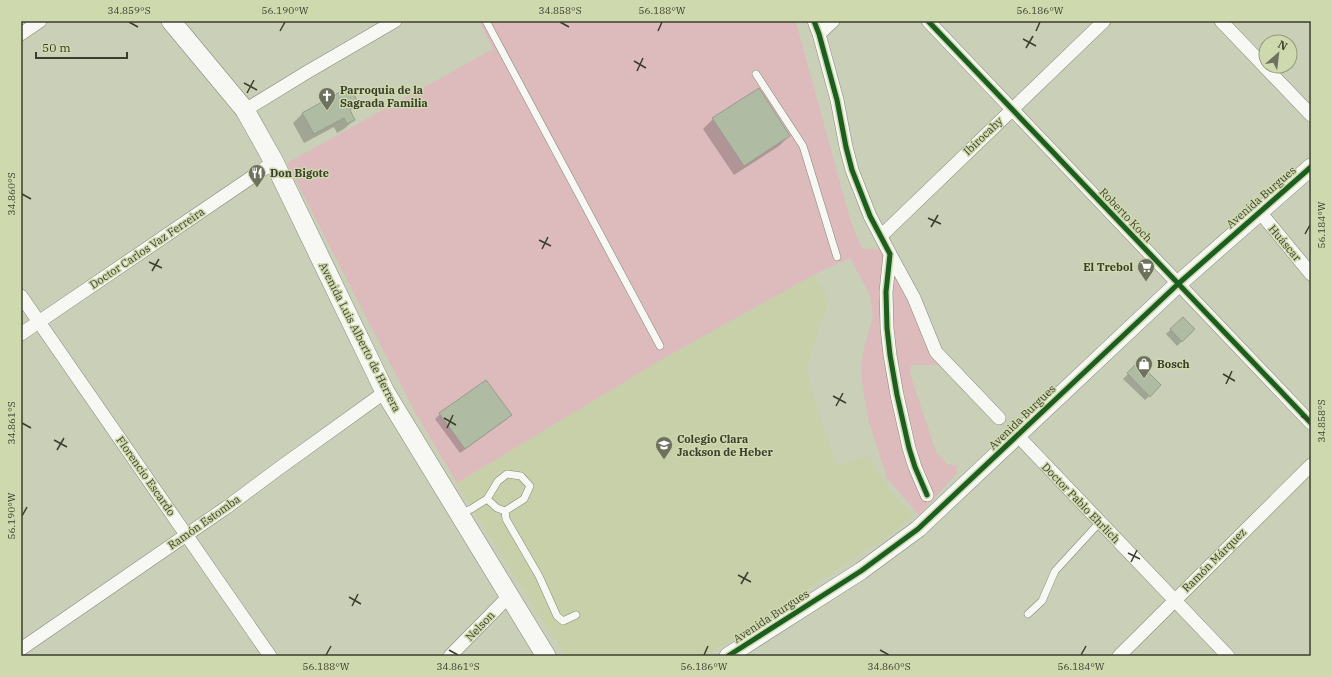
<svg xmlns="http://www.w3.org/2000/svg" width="1332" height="677" font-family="'IBM Plex Serif',serif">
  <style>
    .built { fill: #c7d0a9 }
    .green { fill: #ddbabc }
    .shadow { fill: #0003 }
    .building { fill: #afbba3; stroke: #969d8d }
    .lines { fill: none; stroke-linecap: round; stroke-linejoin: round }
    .service-casing { stroke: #848876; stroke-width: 8 }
    .minor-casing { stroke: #848876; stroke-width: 14 }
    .tertiary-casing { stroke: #848876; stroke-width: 18 }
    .secondary-casing { stroke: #848876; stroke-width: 20 }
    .service { stroke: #f7f8f4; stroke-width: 7 }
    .minor { stroke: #f7f8f4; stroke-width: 13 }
    .tertiary { stroke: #f7f8f4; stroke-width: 17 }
    .secondary { stroke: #f7f8f4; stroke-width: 19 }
    .cycleway-casing { stroke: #cfd9ae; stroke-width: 8 }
    .cycleway { stroke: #1b5e20; stroke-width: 5 }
    .ticks { fill: none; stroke: #3b3e2d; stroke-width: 1.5 }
    .labels { text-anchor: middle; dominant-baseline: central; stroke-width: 3; stroke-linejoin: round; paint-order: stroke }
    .poi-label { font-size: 11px; font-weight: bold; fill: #3b3e2d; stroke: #cfd9ae; text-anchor: start }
    .street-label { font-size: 11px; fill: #3b3e2d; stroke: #cfd9ae }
    .neatline { fill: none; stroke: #3b3e2d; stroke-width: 1.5 }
    .ticks-label { font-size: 10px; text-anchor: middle; fill: #3b3e2d }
  </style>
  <rect width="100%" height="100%" fill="#cacfb8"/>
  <path class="built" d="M813,275L829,299L806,368L822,423L837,466L869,455L876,469L892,493L913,516L892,533L706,656H566L545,625L457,483L664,358Z"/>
  <path class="green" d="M479,21H794L797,26L850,219L862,249H880L903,289L927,349L938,365H911L910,374L936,452L947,464L957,466V473L919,515L887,478L869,422L864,395L861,372L863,352L873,316L870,295L850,258L813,275L664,358L457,483L415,412L287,163L493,49Z"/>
  <path class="shadow" d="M349,110L354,120L344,129L337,133L334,127L304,143L293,123L303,113Z
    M713,119L789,136L779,146L734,175L703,129Z
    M1183,318L1194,329L1177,346L1166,334Z
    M1138,364L1160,385L1145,400L1123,379Z
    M440,414L511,415L506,420L460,453L435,419Z"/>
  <path class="building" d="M759,88L790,136L744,166L712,118Z
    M340,92L341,94L347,92L352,93L355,96L357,102L350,110L355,120L347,124L344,118L314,134L302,113Z
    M1183,317L1195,329L1182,342L1170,329Z
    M1138,362L1161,385L1150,397L1127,373Z
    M486,380L512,415L465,449L439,413Z"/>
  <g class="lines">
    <defs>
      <path id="service" d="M486,21L660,346
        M756,74L803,146L837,257
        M505,511L506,519L539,576L557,616L563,621L576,615
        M461,513L471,509L487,499L498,481L507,474L521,476L530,486L524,499L505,511L497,508L487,499
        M1028,614L1042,601L1055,571L1100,522"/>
      <path id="minor" d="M814,21L819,34L837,100L846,147L852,170L870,216L890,254L886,292L887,328L890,355L897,395L909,448L915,467L927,495
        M928,21L1311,423
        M1221,21L1311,115
        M21,34L40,21
        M819,34L833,21
        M245,110L309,71L395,21
        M1259,211L1311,274
        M881,236L1104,21
        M890,254L914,298L936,352L999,418
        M21,296L270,656
        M21,334L274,162
        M1018,436L1228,656
        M21,649L227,507L278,469L385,392
        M450,656L509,596
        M1119,656L1311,465"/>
      <path id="tertiary" d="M728,656L861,571L918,529L1178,284L1311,167"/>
      <path id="secondary" d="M171,21L245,110L274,162L385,392L546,656"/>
    </defs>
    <use href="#service" class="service-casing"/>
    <use href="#minor" class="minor-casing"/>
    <use href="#tertiary" class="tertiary-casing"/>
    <use href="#secondary" class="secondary-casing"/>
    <use href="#service" class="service"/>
    <use href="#minor" class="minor"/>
    <use href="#tertiary" class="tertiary"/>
    <use href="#secondary" class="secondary"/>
    <defs>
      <path id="cycleway" d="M814,21L819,34L837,100L846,147L852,170L870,216L890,254L886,292L887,328L890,355L897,395L909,448L915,467L927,495
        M928,21L1311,423
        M728,656L861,571L918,529L1178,284L1311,167"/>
    </defs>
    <use href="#cycleway" class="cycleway-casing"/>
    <use href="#cycleway" class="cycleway"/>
  </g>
  <path class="ticks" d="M129,22L138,27M560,22L569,27M280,31L285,22M658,31L662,22M1036,31L1040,22M1023,39L1036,46M1026,48L1033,36M634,61L646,68M637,71L643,58M244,83L257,90M247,93L254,80M22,194L31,199M928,218L941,224M931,227L938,215M1305,234L1310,225M539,240L551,246M542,249L548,237M149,262L162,268M152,271L159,259M1223,374L1235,381M1226,384L1232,371M833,396L846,403M836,406L843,393M1301,416L1310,421M444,418L456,425M22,423L31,428M447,428L453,415M54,440L67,447M57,450L64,438M22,516L27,507M1128,553L1140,559M1131,562L1137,550M738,575L751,582M741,584L748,572M349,597L361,604M352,606L358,594M449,650L458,655M880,650L889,655M326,655L331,646M704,655L708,646M1081,655L1086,646"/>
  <defs>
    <symbol id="church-pin" viewBox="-11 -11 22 30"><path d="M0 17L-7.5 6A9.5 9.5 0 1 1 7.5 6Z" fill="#6d715e" stroke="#cfd9ae"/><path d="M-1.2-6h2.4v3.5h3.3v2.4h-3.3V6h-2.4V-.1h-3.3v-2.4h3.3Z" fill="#fff"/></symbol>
    <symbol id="restaurant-pin" viewBox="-11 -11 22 30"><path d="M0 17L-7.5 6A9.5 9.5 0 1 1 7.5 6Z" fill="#6d715e" stroke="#cfd9ae"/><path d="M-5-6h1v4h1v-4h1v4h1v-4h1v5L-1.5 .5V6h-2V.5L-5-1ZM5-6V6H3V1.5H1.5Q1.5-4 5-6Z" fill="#fff"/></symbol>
    <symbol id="supermarket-pin" viewBox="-11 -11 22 30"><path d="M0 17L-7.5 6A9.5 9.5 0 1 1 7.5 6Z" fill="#6d715e" stroke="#cfd9ae"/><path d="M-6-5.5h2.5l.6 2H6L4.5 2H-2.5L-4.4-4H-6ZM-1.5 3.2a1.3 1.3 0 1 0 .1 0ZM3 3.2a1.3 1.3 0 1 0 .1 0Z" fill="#fff"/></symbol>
    <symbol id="shop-pin" viewBox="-11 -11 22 30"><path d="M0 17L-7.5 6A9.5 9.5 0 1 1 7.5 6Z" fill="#6d715e" stroke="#cfd9ae"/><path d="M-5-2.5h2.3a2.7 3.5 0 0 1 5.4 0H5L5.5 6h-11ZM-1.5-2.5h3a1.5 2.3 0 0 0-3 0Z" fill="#fff"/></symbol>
    <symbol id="school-pin" viewBox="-11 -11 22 30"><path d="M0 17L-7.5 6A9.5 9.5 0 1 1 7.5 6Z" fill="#6d715e" stroke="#cfd9ae"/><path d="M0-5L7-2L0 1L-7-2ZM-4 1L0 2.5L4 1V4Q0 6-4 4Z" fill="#fff"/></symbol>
  </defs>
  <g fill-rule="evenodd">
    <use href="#church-pin" x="317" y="86" width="20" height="27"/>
    <use href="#restaurant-pin" x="247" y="163" width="20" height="27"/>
    <use href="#supermarket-pin" x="1136" y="257" width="20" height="27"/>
    <use href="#shop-pin" x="1134" y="354" width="20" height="27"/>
    <use href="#school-pin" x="654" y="435" width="20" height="27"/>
  </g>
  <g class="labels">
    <g class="poi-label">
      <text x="340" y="90">Parroquia de la<tspan x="340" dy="13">Sagrada Familia</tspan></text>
      <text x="270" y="173">Don Bigote</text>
      <text x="1133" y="267" text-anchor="end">El Trebol</text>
      <text x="1157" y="364">Bosch</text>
      <text x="677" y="439">Colegio Clara<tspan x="677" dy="13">Jackson de Heber</tspan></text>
    </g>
    <g class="street-label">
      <text transform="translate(983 136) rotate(-44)">Ibirocahy</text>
      <text transform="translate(1261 197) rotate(-41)">Avenida Burgues</text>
      <text transform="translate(1126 215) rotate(46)">Roberto Koch</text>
      <text transform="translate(1285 243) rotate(50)">Huáscar</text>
      <text transform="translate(147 248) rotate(-34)">Doctor Carlos Vaz Ferreira</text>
      <text transform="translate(360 337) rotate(63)">Avenida Luis Alberto de Herrera</text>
      <text transform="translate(1022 417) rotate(-44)">Avenida Burgues</text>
      <text transform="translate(146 476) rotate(55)">Florencio Escardo</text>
      <text transform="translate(1081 503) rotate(46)">Doctor Pablo Ehrlich</text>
      <text transform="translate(204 522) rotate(-35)">Ramón Estomba</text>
      <text transform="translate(1214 560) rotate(-45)">Ramón Márquez</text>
      <text transform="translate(771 616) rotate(-33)">Avenida Burgues</text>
      <text transform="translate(480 626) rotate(-46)">Nelson</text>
    </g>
  </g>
  <rect width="1332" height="677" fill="none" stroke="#cfd9ae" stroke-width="44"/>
  <g transform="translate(1278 54) rotate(28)"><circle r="19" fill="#cfd9ae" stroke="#949b7a"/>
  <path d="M0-3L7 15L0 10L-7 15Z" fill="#6d715e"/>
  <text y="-6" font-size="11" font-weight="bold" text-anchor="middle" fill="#3b3e2d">N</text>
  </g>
  <path d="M36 52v6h91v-6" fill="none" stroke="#3b3e2d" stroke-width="2"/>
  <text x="42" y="52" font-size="12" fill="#3b3e2d" stroke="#cfd9ae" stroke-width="3" paint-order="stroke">50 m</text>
  <rect x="22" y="22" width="1288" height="633" class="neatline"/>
  <g class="ticks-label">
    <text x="129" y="14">34.859°S</text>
    <text x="285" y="14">56.190°W</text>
    <text x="560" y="14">34.858°S</text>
    <text x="662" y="14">56.188°W</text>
    <text x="1040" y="14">56.186°W</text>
    <text transform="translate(11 194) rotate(-90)" y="4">34.860°S</text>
    <text transform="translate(1321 225) rotate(-90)" y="4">56.184°W</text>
    <text transform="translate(1321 421) rotate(-90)" y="4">34.858°S</text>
    <text transform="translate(11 423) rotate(-90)" y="4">34.861°S</text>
    <text transform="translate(11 516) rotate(-90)" y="4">56.190°W</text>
    <text x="326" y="670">56.188°W</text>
    <text x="458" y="670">34.861°S</text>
    <text x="704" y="670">56.186°W</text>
    <text x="889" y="670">34.860°S</text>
    <text x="1081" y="670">56.184°W</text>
  </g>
</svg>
